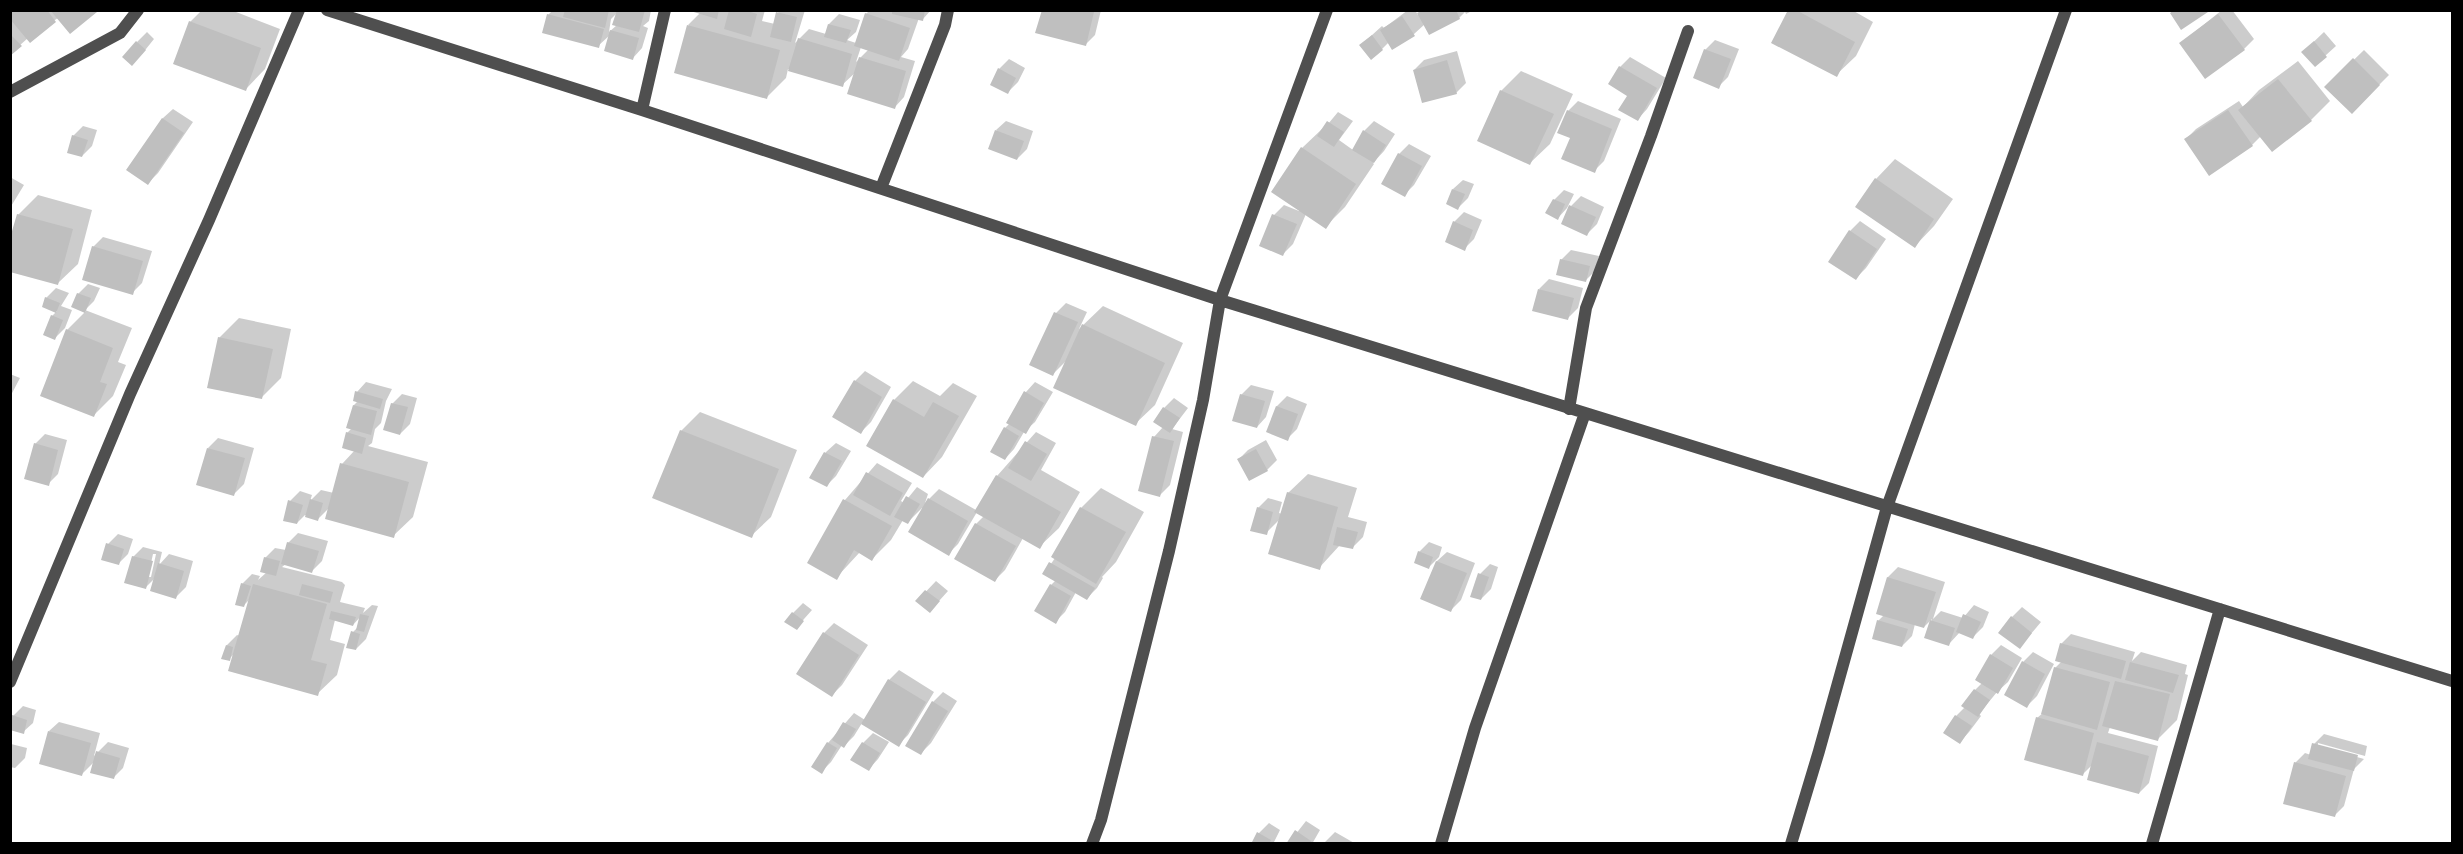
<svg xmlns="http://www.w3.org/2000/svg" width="2463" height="854" font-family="Jost,sans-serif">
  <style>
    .shadow { fill: #0003; fill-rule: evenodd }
    .building { fill: #bfbfbf }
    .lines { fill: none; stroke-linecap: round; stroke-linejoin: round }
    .lane { stroke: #4f4f4f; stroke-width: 12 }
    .street { stroke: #4f4f4f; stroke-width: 12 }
  </style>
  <rect width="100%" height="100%" fill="#fff"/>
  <path class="shadow" d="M13,10H96L58,18L28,38L10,54V13Z
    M202,10H231L280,29L265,69L246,89L190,22Z
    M553,10H651L649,21L643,26L648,28L642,48L633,58L610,35L598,46L548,15ZM618,12L617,25L609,32L611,19Z
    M691,10H765L762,21L775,24L779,10H805L795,43L809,29L826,34L829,24L839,14L860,20L856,32L847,40L856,43L866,14L870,10H931L923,19L919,18L908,49L901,57L915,61L904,97L895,107L856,72L842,85L788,69L786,78L767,97L688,25L700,13ZM861,47L869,49L856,62Z
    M1043,10H1101L1095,35L1085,45Z
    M1408,10H1415L1418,15L1422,10H1474L1466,14L1465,12L1459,18L1425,24L1414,34L1389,42L1382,49L1361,45L1382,26L1384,28Z
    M1790,10H1852L1873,22L1856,56L1836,75Z
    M2222,10H2232L2254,39L2244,49L2181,43Z
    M147,32L154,39L142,54L137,42Z
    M2324,32L2336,46L2315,65L2303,52Z
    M1715,40L1739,49L1728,77L1718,87L1705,50Z
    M2364,50L2389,75L2352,112L2326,87Z
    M1457,51L1466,83L1456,93L1414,70L1424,60Z
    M1630,57L1666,78L1647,109L1638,119L1620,67Z
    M1009,59L1025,68L1018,82L1008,92L999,69Z
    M2298,61L2330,101L2311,120L2261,136L2252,145L2209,173L2186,139L2196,129L2239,101L2243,107L2259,90Z
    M1521,71L1573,94L1550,144L1530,163L1501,91Z
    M1578,101L1621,119L1604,161L1594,171L1572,137L1568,111Z
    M173,109L193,122L158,173L148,183L128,169L163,118Z
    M1338,112L1353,121L1339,140L1353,150L1364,131L1374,121L1395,134L1384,151L1373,163L1374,164L1345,207L1325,227L1306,214L1293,244L1283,254L1261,245L1274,215L1284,205L1299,211L1302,148L1322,129L1323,130Z
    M1006,121L1033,131L1027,149L1017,159L996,130Z
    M83,126L97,130L92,146L82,156L73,136Z
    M1409,144L1431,156L1414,185L1404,195L1399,154Z
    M1895,159L1953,199L1934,226L1915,246L1876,179Z
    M10,177L24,185L10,208Z
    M1463,180L1474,184L1468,198L1458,208L1453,189Z
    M1564,190L1574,194L1567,208L1558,218L1554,200Z
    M38,195L92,210L78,264L58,283L18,215Z
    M1581,196L1604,207L1597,224L1587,234L1571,206Z
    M1464,212L1482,220L1474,239L1464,249L1454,222Z
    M1860,221L1886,239L1866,268L1856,278L1850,231Z
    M103,237L152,251L142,283L132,293L93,247Z
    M1571,250L1599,256L1595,271L1585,281L1561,260Z
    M1549,279L1583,288L1578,308L1568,318L1539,289Z
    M88,284L100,288L94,301L85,310L132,328L118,362L126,365L113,396L94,415L67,330L86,311L78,294Z
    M56,288L69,293L61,306L72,310L65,328L55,338L52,316L57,311L44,306L46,298Z
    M1066,303L1087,312L1079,329L1103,306L1183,343L1155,405L1135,424L1067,360L1052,375L1031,364L1056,313Z
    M239,318L291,329L281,378L261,398L219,338Z
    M865,371L891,387L871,422L861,432L855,381Z
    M10,374L20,378L10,397Z
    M913,381L940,396L953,383L977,396L942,457L923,477L894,400Z
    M366,382L392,389L386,401L381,423L375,429L372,443L368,446L428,462L413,517L393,536L330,507L318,519L305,515L297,523L290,501L300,491L312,495L310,501L321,490L334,493L342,464L355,450L347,433L352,428L354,405L358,401L357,392Z
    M1035,382L1053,392L1035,422L1024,432L1014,449L1005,459V428L1010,423L1026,392Z
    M1251,385L1274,391L1266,417L1257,427L1241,395Z
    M402,394L417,398L410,424L400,434L392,404Z
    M1287,396L1307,404L1297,429L1287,439L1268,431L1277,406Z
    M1174,398L1188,408L1172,429L1183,432L1170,485L1160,495L1154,437L1163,427L1164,408Z
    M700,412L797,450L771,517L751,536L681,431Z
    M1036,432L1056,443L1041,470L1080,492L1059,528L1039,547L1023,538L1005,570L995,580L976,524L984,516L977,512L958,544L948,554L922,508L908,522L903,520L891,540L872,559L860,552L836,578L845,500L877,463L912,483L901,501L904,503L917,487L928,494L925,503L939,489L976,510L997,476Z
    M45,434L67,440L58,474L48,484L35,444Z
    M218,438L254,448L244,484L234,494L208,448Z
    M1266,440L1277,460L1267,470L1238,460L1248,450Z
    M836,443L851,451L836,476L826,486L811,477L826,452Z
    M1308,474L1357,488L1348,517L1367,522L1363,537L1353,547L1340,545L1319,568L1280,519L1266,533L1258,508L1268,498L1282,502L1279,513L1282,514L1288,493Z
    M1101,488L1144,512L1116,562L1102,577L1103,578L1097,588L1087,598L1076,592L1065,612L1055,622L1051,585L1056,580L1044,574L1055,558L1053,557L1081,508Z
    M298,533L328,541L322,561L312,571L286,564L282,567L342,582L345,585L340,602L365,608L363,613L372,605L378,606L366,639L356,649L353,632L358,627L361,616L353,625L335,620L330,640L345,644L337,675L317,694L235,653L229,659L227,645L237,635L240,636L250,599L244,605L242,584L252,574L260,576L258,580L267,572L265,558L275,548L286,550L288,543Z
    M118,534L133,539L128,554L118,564L108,544Z
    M1429,542L1442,547L1439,557L1429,567L1419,552Z
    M143,547L162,552L159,565L169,554L193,561L186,587L176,597L156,577L146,587L133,557ZM153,554H156L151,577H148Z
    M1447,552L1475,563L1461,600L1451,610L1422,598L1437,561Z
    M1490,564L1498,567L1491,589L1481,599L1480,574Z
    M1898,567L1945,582L1933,619L1941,611L1963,618L1974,605L1989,612L1983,627L1973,637L1960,632L1949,644L1926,637L1932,619L1924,627L1915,624L1912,636L1902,646L1878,621L1884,615L1888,577Z
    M936,581L948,591L939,601H917Z
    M803,603L812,610L796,628L793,613Z
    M2022,607L2041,622L2020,647L2012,617Z
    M834,623L868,645L842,685L832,695L824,633Z
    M2071,634L2135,652L2132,661L2141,652L2187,665L2185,674L2188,675L2177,720L2158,739L2110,727L2108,733L2158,746L2149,783L2139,793L2093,764L2083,774L2037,718L2044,712L2055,668L2062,661L2061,644Z
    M2001,645L2022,658L2008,682L1997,692L1979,714L1981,716L1969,732L1960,742L1956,716L1965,707L1975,690L1982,683L1991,655Z
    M2033,652L2054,664L2037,696L2027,706L2023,662Z
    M899,670L934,692L908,735L898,745L862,723L854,736L844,746L842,745L831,762L821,772L828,743L854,713L865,720L889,680Z
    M943,692L957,701L931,743L921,753L933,702Z
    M23,706L36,710L33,723L23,732L10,729L13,716Z
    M59,722L100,733L94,756L108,742L129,748L123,768L113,778L95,761L82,774L49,731Z
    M873,733L889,742L878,759L869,769L863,743Z
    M2324,734L2367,746L2365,756L2318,743V746L2364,759L2354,769L2344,806L2334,816L2295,763L2305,753L2311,755L2314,744Z
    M11,744L27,748L25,758L15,768L10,767Z
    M1306,821L1320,830L1312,844H1288Z
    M1269,823L1280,830L1274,842L1272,844H1253L1259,833Z
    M1335,832L1356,844H1323Z"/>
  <path class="building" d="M47,10L56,22L30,43L10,19L11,10Z
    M50,10H96L97,12L70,34Z
    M565,10H609L605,28L563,17Z
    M617,10H645L639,32L612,25Z
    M687,10H719L717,19Z
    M729,10H744L757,14L751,37L724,29Z
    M892,10H925L923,21L892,14Z
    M1042,10L1094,12L1086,46L1035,33Z
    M1423,10H1456L1460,19L1429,35L1417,13Z
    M1788,10H1796L1855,42L1837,77L1771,43Z
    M2174,10H2211L2181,30L2170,13Z
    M776,12L797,17L791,42L770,37Z
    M865,13L910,28L899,61L854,46Z
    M547,14L604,29L599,48L542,33Z
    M2218,14L2245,50L2205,79L2179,43Z
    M1402,16L1415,36L1392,50L1380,30Z
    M189,21L261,48L246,91L173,64Z
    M828,24L851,30L846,43L824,37Z
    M687,25L780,50L767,99L674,73Z
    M610,30L639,38L633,60L604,51Z
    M10,34L22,46L10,56Z
    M1372,35L1383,50L1371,60L1359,45Z
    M798,38L852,54L843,87L788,71Z
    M136,41L146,50L132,66L122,57Z
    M2314,41L2327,57L2315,67L2301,52Z
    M1704,49L1731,59L1719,89L1693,78Z
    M859,57L906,71L895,109L847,94Z
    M2353,58L2380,85L2352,114L2324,87Z
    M1447,60L1457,94L1422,103L1413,70Z
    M1619,66L1657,88L1638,121L1618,110L1627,96L1608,84Z
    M998,68L1016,78L1008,94L990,85Z
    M2278,79L2312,121L2272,152L2238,110Z
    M1500,90L1554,114L1530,165L1477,141Z
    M1567,110L1612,129L1595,173L1561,159L1570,138L1557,133Z
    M2228,110L2253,146L2209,176L2184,139Z
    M162,118L184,133L148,185L126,170Z
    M1327,121L1344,132L1334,147L1317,136Z
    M995,130L1024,141L1017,160L988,149Z
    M1363,130L1386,145L1374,163L1352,150Z
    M72,135L88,140L82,157L67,153Z
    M1301,147L1356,184L1326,229L1271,192Z
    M1398,153L1422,166L1405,197L1381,184Z
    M1875,178L1934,219L1915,248L1855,207Z
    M1452,189L1465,194L1458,210L1446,204Z
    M1553,199L1565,204L1558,220L1545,213Z
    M1569,205L1596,217L1587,236L1561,224Z
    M17,214L73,229L58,285L10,272V238Z
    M1272,214L1297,224L1283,256L1259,246Z
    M1453,221L1473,230L1465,251L1445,242Z
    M1849,230L1877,249L1856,280L1828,262Z
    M92,246L143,261L133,295L82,280Z
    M1560,259L1590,266L1586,282L1556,275Z
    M1538,289L1574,298L1568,320L1532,311Z
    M77,293L91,298L85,313L71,307Z
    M45,297L60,303L56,313L42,307Z
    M1054,312L1078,322L1053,376L1029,365Z
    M51,315L63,320L55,340L43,335Z
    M1082,324L1165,363L1136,426L1053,388Z
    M66,329L113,348L100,382L107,384L94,417L40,396Z
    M218,337L273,349L262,399L207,388Z
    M854,380L882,397L861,434L832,417Z
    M355,391L383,399L380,409L353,401Z
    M1024,391L1044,403L1026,434L1006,423Z
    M1240,394L1265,401L1257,428L1232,421Z
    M893,399L924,417L933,402L959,416L923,478L866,446Z
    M391,403L408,407L400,435L383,430Z
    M353,405L377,411L371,435L346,428Z
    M1276,406L1298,414L1288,441L1266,432Z
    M1163,407L1180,418L1170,433L1153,422Z
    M1004,427L1019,436L1005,460L990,452Z
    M680,430L779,469L752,538L652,498Z
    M346,432L366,438L362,454L342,448Z
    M1152,436L1174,441L1160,497L1138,491Z
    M1025,441L1047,454L1031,481L1008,468Z
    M34,443L58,450L49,486L24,479Z
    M207,448L245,458L234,496L196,485Z
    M1256,449L1268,471L1249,481L1237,459Z
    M824,452L842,461L827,487L809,478Z
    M340,463L409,482L394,538L325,519Z
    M866,472L903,493L890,516L853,495Z
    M996,475L1061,512L1040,549L974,512Z
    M1287,492L1338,507L1320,570L1268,554Z
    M906,496L920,504L908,524L894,517Z
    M928,498L968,521L949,556L908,532Z
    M310,499L323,503L318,521L305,517Z
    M843,499L892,526L872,561L854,550L837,580L807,563Z
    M288,500L303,505L297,524L283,521Z
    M1080,507L1126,532L1096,584L1051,557Z
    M1257,507L1273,512L1267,535L1250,531Z
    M975,523L1016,546L995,582L954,559Z
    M1337,527L1358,532L1353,549L1333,545Z
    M287,542L319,551L312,573L281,564Z
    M106,543L124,549L119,565L101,560Z
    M1418,551L1433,557L1429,569L1414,563Z
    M132,556L153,561L146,589L124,583Z
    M264,557L280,561L276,576L260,572Z
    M1436,561L1467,573L1451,612L1420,599Z
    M1049,562L1095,588L1087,600L1042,574Z
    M158,563L184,571L176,599L150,591Z
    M1478,573L1489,577L1481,600L1470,597Z
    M1887,577L1936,592L1924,628L1876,614Z
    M241,583L251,586L244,607L235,605Z
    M253,584L327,604L311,660L327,664L318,696L228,671Z
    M302,584L333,592L330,603L299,595Z
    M1050,584L1071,596L1056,624L1034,611Z
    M925,590L940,601L930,613L915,601Z
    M331,611L356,617L353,626L329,619Z
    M792,612L804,621L797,630L784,622Z
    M360,614L369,616L364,632L356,630Z
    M1963,614L1981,622L1973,639L1956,632Z
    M2011,616L2032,633L2020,649L1998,633Z
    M1877,620L1908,629L1902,647L1872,639Z
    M1930,620L1955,628L1949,646L1924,638Z
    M351,631L360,634L356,650L346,648Z
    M823,632L859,655L832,697L796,674Z
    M2060,643L2126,661L2121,679L2055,661Z
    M226,645L233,647L230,661L221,659Z
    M1990,654L2013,668L1998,694L1975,680Z
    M2022,661L2045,674L2027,708L2004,695Z
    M2130,662L2179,675L2173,693L2125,680Z
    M2054,667L2110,682L2097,730L2041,714Z
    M888,679L926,702L899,747L861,724Z
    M2115,681L2170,694L2158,741L2102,726Z
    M1974,689L1990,700L1978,717L1961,706Z
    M932,701L948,711L921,755L905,746Z
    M12,715L27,720L24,734L10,730Z
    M1955,715L1972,726L1960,744L1943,733Z
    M2036,717L2094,733L2083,776L2024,760Z
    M843,722L856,729L844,748L832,740Z
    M48,731L91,743L82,776L39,764Z
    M827,742L837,748L822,774L811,767Z
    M862,742L880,753L869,771L850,760Z
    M2097,742L2149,756L2139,794L2087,780Z
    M2312,743L2358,755L2354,771L2308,759Z
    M96,751L120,758L114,779L90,773Z
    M2294,762L2346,776L2335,817L2283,804Z
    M1295,830L1311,841L1310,844H1286Z
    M1257,832L1271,840L1269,844H1251Z"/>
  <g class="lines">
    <path class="lane" d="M1569,409L1586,308L1651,136L1688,31"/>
    <path class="street" d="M327,10L642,110L1220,300L2452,681
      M10,92L120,33L138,10
      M642,110L665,10
      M881,188L945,25L948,10
      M10,682L130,394L209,220L299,10
      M1092,844L1101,820L1169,551L1203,400L1220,300L1327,10
      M1441,844L1475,728L1585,413
      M1791,844L1819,751L1887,507L2066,10
      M2152,844L2220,609"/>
  </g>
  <rect width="2463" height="854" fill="none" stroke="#000000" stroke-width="24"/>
</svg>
